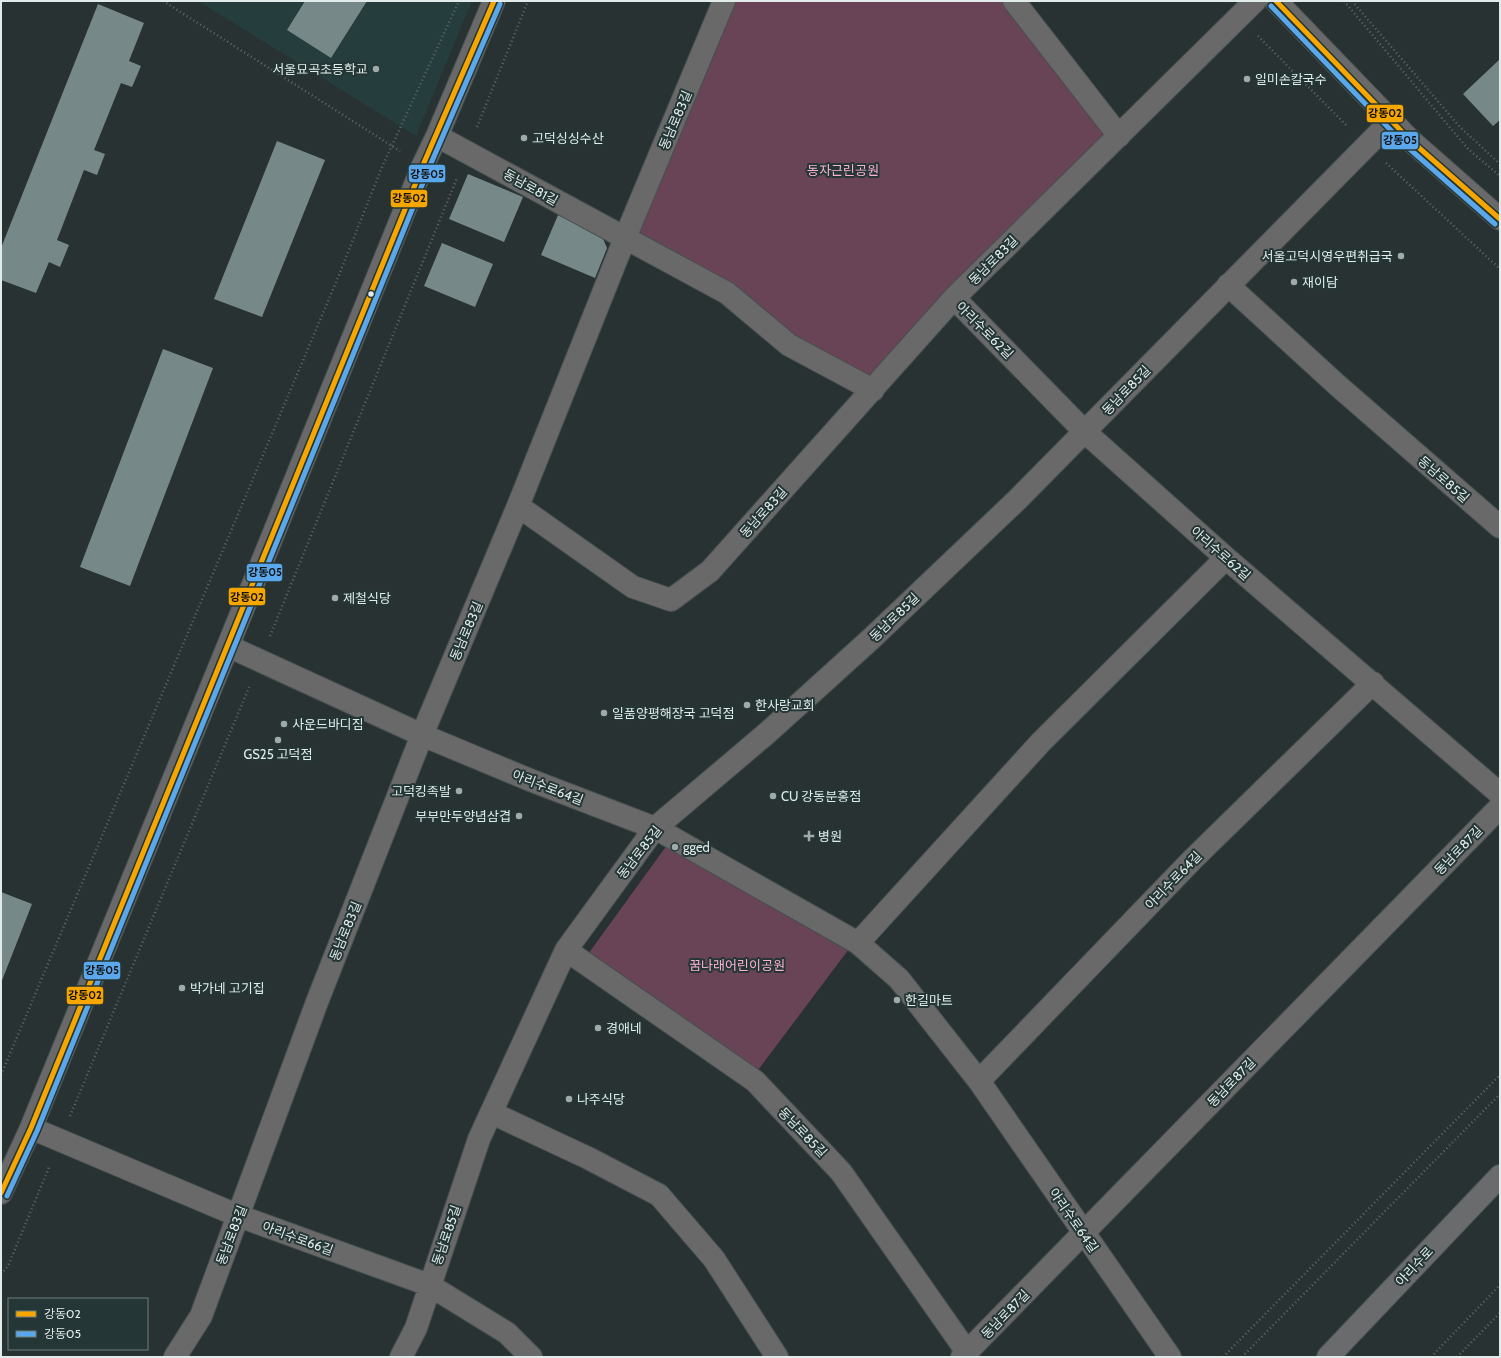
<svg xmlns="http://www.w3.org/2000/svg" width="1501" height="1358" font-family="Cabin,'Noto Sans KR',sans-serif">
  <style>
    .built { fill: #253d3c }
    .green { fill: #694456 }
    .building { fill: #788 }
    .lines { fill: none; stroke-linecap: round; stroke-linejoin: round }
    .minor-casing { stroke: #464f4f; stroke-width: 24 }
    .secondary-casing { stroke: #464f4f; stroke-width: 24 }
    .path { stroke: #636666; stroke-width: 2.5; stroke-dasharray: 1 3; stroke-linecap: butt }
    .minor { stroke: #696969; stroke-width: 22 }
    .secondary { stroke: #696b6c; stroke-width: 22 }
    .bus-1-casing { stroke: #243635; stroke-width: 8 }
    .bus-2-casing { stroke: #243635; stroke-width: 8 }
    .bus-1 { stroke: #f7a600; stroke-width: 5 }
    .bus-2 { stroke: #5aa8eb; stroke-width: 5 }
    .poi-dot { fill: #a0aaaa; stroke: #243635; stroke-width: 1.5 }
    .bus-dot { fill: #e0ebea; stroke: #243635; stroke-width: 1.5 }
    .labels { text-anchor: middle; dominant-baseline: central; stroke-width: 4; stroke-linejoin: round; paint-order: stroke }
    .poi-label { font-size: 13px; fill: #e0ebea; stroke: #243635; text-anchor: start }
    .street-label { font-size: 13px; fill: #e0ebea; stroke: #243635 }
    .park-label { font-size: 13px; fill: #feb0d4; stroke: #243635 }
    .line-badge { stroke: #243635; stroke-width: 1.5 }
    .pale-badge-label { font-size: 11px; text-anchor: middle; font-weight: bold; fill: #111 }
  </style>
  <rect width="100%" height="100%" fill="#283232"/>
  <path class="built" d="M198,1H472L416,136Z"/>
  <path class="green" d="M724,1H1014L1119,136L873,390L625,238Z
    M675,834L852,945L755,1074L586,957Z"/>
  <path class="building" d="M305,1H367L331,58L287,30Z
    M98,4L144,23L129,61L141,66L132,87L121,83L94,150L105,154L97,175L84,170L57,240L69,245L60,267L49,262L36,293L1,280V248Z
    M1500,59V120L1493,126L1463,94Z
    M277,141L325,160L262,317L214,299Z
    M468,174L523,197L504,242L449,219Z
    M558,215L601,234L607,248L595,278L541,255Z
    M442,243L493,264L475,307L424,286Z
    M163,349L213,368L130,586L80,567Z
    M1,892L32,904L1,983Z"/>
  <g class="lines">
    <defs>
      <path id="minor" d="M1014,1L1119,136
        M1276,1L1409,139L1500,219
        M437,136L727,293L789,345L873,390
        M1228,285L1336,384L1500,527
        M954,298L1085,432L1226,558L1500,794
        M518,506L633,587L671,600L710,571L954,298L1255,1
        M228,646L422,735L530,780L655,828L858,943L899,979L979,1081L1170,1357
        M858,943L1041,742L1226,558
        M566,950L755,1081L841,1172L967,1352
        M979,1081L1193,859L1373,683
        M492,1113L588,1158L659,1195L714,1259L777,1357
        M31,1128L239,1216L429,1285L507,1333L531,1357
        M1,1193L31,1128L228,646L423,165L437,136L494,1
        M175,1357L201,1316L317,1002L422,735L518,506L625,238L724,1
        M401,1357L416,1328L479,1139L566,950L655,828L766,734L872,638L1017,500L1391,121
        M962,1357L1500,807"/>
      <path id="secondary" d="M1328,1357L1500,1176"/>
    </defs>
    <use href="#minor" class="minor-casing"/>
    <use href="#secondary" class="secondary-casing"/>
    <path class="path" d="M163,1L400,151
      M1344,1L1468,149L1500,176
      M1352,1L1460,127L1500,164
      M1258,36L1348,127
      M477,127L528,1
      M1386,163L1500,269
      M270,636L457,178
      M1,1075L337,280L382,167L459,1
      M70,1116L250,685
      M1,1274L8,1266L50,1165
      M1223,1357L1500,1075
      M1242,1357L1500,1094
      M1431,1357L1500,1285
      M1457,1357L1500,1313"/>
    <use href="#minor" class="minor"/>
    <use href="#secondary" class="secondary"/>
    <defs>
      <path id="bus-1" d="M1276,1L1409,139L1500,219
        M1,1193L31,1128L423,165L494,1"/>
      <path id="bus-2" d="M1271,6L1404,144L1495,224
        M7,1196L37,1131L429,168L500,4"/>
    </defs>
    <use href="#bus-1" class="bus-1-casing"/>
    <use href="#bus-2" class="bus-2-casing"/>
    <use href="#bus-1" class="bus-1"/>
    <use href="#bus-2" class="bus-2"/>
  </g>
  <g class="poi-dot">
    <circle cx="376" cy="69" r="4"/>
    <circle cx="1247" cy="79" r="4"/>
    <circle cx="524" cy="138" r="4"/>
    <circle cx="1401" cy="256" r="4"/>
    <circle cx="1294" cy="282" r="4"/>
    <circle cx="335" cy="598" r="4"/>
    <circle cx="747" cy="705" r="4"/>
    <circle cx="604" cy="713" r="4"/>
    <circle cx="284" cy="724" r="4"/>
    <circle cx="278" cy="740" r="4"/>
    <circle cx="459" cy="791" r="4"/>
    <circle cx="773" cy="796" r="4"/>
    <circle cx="519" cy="816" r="4"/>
    <path d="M807 830h4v4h4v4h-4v4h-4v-4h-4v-4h4z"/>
    <circle cx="675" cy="847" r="4"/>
    <circle cx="182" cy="988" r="4"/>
    <circle cx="897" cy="1000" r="4"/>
    <circle cx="598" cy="1028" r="4"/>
    <circle cx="569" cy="1099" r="4"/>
  </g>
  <circle class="bus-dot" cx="371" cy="294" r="3.5"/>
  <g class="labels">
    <g class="poi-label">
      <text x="368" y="69" text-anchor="end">서울묘곡초등학교</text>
      <text x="1255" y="79">일미손칼국수</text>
      <text x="532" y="138">고덕싱싱수산</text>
      <text x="1393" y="256" text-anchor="end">서울고덕시영우편취급국</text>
      <text x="1302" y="282">재이담</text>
      <text x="343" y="598">제철식당</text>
      <text x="755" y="705">한사랑교회</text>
      <text x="612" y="713">일품양평해장국 고덕점</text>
      <text x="292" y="724">사운드바디짐</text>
      <text x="278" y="754" text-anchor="middle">GS25 고덕점</text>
      <text x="451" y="791" text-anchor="end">고덕킹족발</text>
      <text x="781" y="796">CU 강동분홍점</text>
      <text x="511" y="816" text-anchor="end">부부만두양념삼겹</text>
      <text x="818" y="836">병원</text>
      <text x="683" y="847">gged</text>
      <text x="190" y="988">박가네 고기집</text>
      <text x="905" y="1000">한길마트</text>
      <text x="606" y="1028">경애네</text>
      <text x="577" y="1099">나주식당</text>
    </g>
    <g class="street-label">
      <text transform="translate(675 120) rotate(-67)">동남로83길</text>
      <text transform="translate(531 187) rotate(29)">동남로81길</text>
      <text transform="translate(993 260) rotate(-45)">동남로83길</text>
      <text transform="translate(985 330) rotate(45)">아리수로62길</text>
      <text transform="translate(1126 390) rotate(-46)">동남로85길</text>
      <text transform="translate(1444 479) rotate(41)">동남로85길</text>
      <text transform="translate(763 512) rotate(-48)">동남로83길</text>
      <text transform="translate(1221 553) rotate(41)">아리수로62길</text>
      <text transform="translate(894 617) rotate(-44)">동남로85길</text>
      <text transform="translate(466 631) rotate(-67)">동남로83길</text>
      <text transform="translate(548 787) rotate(21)">아리수로64길</text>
      <text transform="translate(1458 850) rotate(-46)">동남로87길</text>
      <text transform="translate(639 852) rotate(-52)">동남로85길</text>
      <text transform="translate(1173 880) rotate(-46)">아리수로64길</text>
      <text transform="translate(345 931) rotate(-68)">동남로83길</text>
      <text transform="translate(1231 1082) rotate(-46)">동남로87길</text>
      <text transform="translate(803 1132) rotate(46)">동남로85길</text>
      <text transform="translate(1074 1220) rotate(55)">아리수로64길</text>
      <text transform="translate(231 1235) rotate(-69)">동남로83길</text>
      <text transform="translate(446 1235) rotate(-71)">동남로85길</text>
      <text transform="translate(298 1238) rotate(20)">아리수로66길</text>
      <text transform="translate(1414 1266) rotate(-47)">아리수로</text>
      <text transform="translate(1005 1314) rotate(-46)">동남로87길</text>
    </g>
    <g class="park-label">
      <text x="843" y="170">동자근린공원</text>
      <text x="737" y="965">꿈나래어린이공원</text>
    </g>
  </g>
  <g class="line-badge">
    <rect x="1366" y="104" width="38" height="19" rx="4" fill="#f7a600"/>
    <rect x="1381" y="131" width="38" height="19" rx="4" fill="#5aa8eb"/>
    <rect x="408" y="164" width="38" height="19" rx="4" fill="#5aa8eb"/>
    <rect x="390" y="189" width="38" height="19" rx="4" fill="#f7a600"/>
    <rect x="246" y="563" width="37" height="19" rx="4" fill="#5aa8eb"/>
    <rect x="228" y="587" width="38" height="19" rx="4" fill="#f7a600"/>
    <rect x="83" y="961" width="38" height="19" rx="4" fill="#5aa8eb"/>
    <rect x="66" y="986" width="38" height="19" rx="4" fill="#f7a600"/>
  </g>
  <g class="pale-badge-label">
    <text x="1385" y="117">강동02</text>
    <text x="1400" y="144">강동05</text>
    <text x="427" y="178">강동05</text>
    <text x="409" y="202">강동02</text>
    <text x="265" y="576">강동05</text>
    <text x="247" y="601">강동02</text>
    <text x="102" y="974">강동05</text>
    <text x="85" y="999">강동02</text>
  </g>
  <rect width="1501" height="1358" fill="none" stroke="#e0ebea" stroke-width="4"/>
  <rect x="8" y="1298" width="140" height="52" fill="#243635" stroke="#6f7e7d"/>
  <rect x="16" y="1311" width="20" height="6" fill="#f7a600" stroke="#6f7e7d"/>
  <text x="44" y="1318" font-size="12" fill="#e0ebea">강동02</text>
  <rect x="16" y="1331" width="20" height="6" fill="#5aa8eb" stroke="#6f7e7d"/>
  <text x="44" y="1338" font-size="12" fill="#e0ebea">강동05</text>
</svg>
